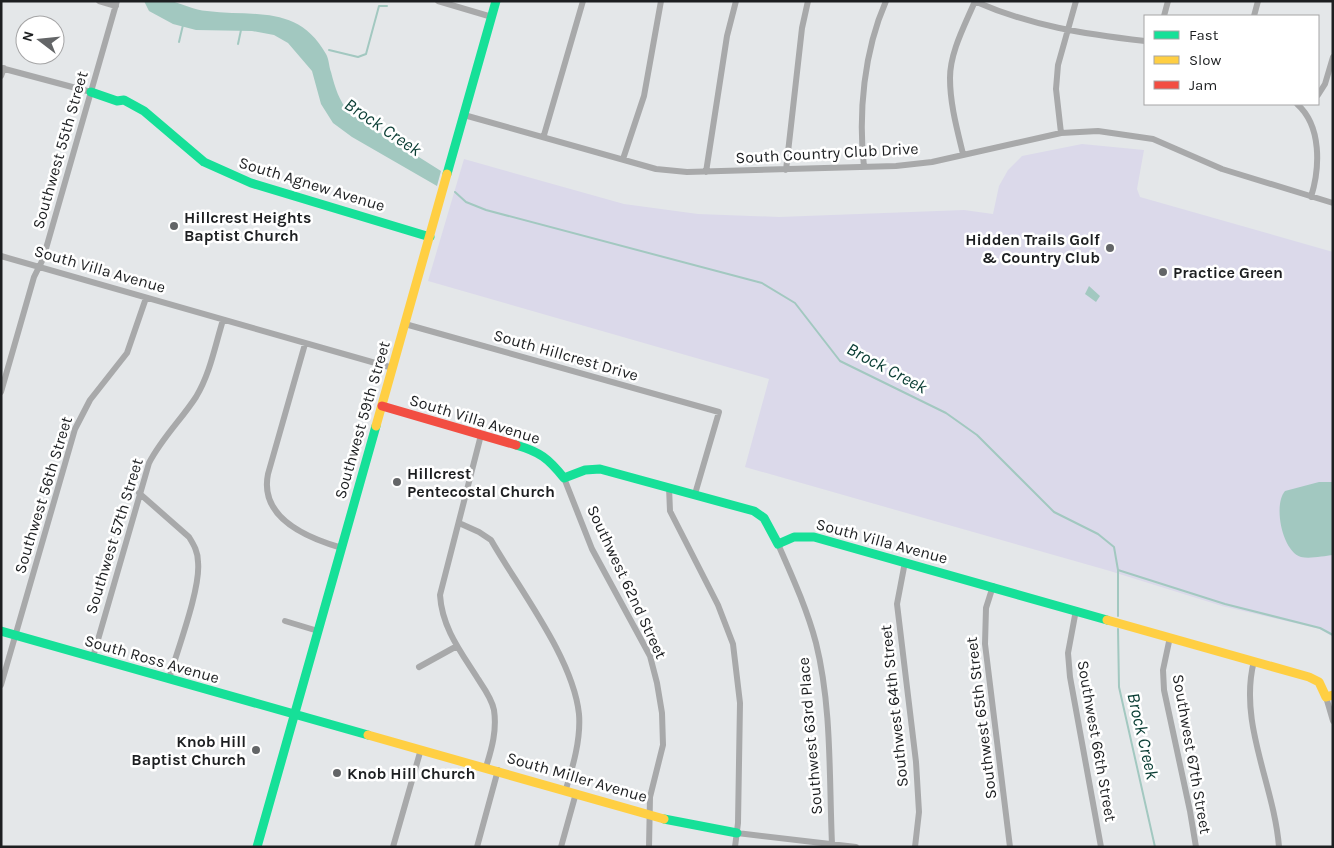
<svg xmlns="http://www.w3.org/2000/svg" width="1334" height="848" font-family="Karla,sans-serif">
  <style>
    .green { fill: #dbd9ea }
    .water { fill: #a2c8c0 }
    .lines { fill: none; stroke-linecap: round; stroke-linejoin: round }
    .stream { stroke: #a2c8c0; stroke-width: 2 }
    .street { stroke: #a8a9aa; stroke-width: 6 }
    .fast { stroke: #16e098; stroke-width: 9 }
    .slow { stroke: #ffcf43; stroke-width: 9 }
    .jam { stroke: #f24e42; stroke-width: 9 }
    .poi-dot { fill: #636567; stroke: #fff; stroke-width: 2 }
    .labels { text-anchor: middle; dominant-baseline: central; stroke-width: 5; stroke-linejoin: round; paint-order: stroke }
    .street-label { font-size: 16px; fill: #1d1f21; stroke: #fff }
    .poi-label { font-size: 16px; font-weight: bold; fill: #1d1f21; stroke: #fff; text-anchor: start }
    .water-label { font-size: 18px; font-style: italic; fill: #0a3d34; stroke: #fff }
  </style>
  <rect width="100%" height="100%" fill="#e4e7e9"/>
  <path class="green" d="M1082,144L1144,150L1137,189L1140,197L1333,252V637L1320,629L1222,606L1110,571L745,467L769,379L428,281L464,159L624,204L698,214L779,217L964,210L993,214L999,186L1008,170L1022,156Z"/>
  <path class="water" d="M144,1C152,1 163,0 171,1C183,4 194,10 207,11C253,17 298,4 326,54C329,59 329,67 331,72C335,88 339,100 349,113L441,171L437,186L352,137L333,123L321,104L312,71L288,43L274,35L252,31L196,30L173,24L149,11Z
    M1089,286L1100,296L1096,302L1085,294Z
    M1319,482H1333V555C1324,556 1310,559 1301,557C1282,551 1273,505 1285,491Z"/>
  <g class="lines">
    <path class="stream" d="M179,42L183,25
      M238,44L241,30
      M329,50L358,57L366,54L379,6H387
      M455,192L466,202L486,210L762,283L795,303L840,361L946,413L977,435L1054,512L1098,534L1114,547L1118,570V616
      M1118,570L1225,604L1320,628L1333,635
      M1118,629L1119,687L1155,847"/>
    <path class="street" d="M99,1L116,6
      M438,1L492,17
      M974,1C1031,26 1084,34 1145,41
      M1164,16L1168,1
      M1254,16L1258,1
      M1,68L91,92
      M1,76L4,68
      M1318,95L1325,84L1333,57
      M1297,104C1322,126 1320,168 1311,197
      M464,115L656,169L687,172L896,166L932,162L1061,133L1098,131L1153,139L1222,169L1333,203
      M1061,133L1056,89L1058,65L1076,1
      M544,135L583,1
      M963,154C957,129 950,104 950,78C950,52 965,25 975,1
      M623,159L644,96L661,1
      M864,167C858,113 864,51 886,1
      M786,170L802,28L808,1
      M706,172L727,36L736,1
      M1,256L393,368
      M405,324L719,412L695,494
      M305,344L268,474C259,518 307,538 342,548
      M1,392L34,277L43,259L117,1
      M481,435L440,595C442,628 461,652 478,679C484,688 492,699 494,710C497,730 492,748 486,767
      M564,478L592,549L650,656L657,683L662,713L663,745L650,797L649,847
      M669,487L670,511L718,605L733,644L740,703L738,823L735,847
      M139,493L189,537C194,545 198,552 198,562C201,588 177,651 169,679
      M459,523L479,532L491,540C519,589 573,658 579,714C581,739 573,766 566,789
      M778,544C792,576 807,609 816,643C832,707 829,778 832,844
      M905,562L897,604L916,762L919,812L915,847
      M993,586L986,608L985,644L1010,847
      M1076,610L1068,653L1070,677L1101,847
      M285,621L318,631
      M1170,637L1163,670L1164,690L1190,811L1196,847
      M93,657L149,463C162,438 181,420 196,397C210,374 215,346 223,320
      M1254,661C1238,723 1274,784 1279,847
      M419,667L457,646
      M1,685L75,429L90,400L127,353L146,298
      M1326,697L1333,721
      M737,833L856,847
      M393,847L421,749
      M477,847L498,770
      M561,847L576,793"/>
    <path class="fast" d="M91,92L117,101L124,100L144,111L204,162L251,183L430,237
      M447,174L496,1
      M516,445C540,452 548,458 564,478L585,470L600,469L754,511L764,518L778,544L794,537H814L1107,620
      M1,631L368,735
      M664,819L737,833
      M257,847L376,426"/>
    <path class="slow" d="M376,426L447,174
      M1107,620L1309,677L1319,682L1326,697L1333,695
      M368,735L664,819"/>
    <path class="jam" d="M382,406L516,445"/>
  </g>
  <g class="poi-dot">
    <circle cx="174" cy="226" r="5"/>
    <circle cx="1110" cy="248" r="5"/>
    <circle cx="1163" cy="272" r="5"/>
    <circle cx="397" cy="482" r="5"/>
    <circle cx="256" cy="750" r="5"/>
    <circle cx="337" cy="773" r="5"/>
  </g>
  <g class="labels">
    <g class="street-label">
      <text transform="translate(60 150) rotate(-74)">Southwest 55th Street</text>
      <text transform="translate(827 153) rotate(-3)">South Country Club Drive</text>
      <text transform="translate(312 184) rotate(17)">South Agnew Avenue</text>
      <text transform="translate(100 269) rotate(16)">South Villa Avenue</text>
      <text transform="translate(566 355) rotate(16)">South Hillcrest Drive</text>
      <text transform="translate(475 419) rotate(17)">South Villa Avenue</text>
      <text transform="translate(362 420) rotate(-74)">Southwest 59th Street</text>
      <text transform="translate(43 495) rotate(-73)">Southwest 56th Street</text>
      <text transform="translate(114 536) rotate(-73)">Southwest 57th Street</text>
      <text transform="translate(882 541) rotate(15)">South Villa Avenue</text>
      <text transform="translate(627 582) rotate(65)">Southwest 62nd Street</text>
      <text transform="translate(152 659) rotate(16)">South Ross Avenue</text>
      <text transform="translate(894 706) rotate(-96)">Southwest 64th Street</text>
      <text transform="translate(981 718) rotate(-97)">Southwest 65th Street</text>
      <text transform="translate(810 736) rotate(-95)">Southwest 63rd Place</text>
      <text transform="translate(1097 741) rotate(80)">Southwest 66th Street</text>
      <text transform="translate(1192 754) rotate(80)">Southwest 67th Street</text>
      <text transform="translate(577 777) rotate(16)">South Miller Avenue</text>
    </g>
    <g class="poi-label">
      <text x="184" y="217">Hillcrest Heights<tspan x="184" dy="18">Baptist Church</tspan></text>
      <text x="1100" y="239" text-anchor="end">Hidden Trails Golf<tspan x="1100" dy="18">&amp; Country Club</tspan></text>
      <text x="1173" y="272">Practice Green</text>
      <text x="407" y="473">Hillcrest<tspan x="407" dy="18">Pentecostal Church</tspan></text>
      <text x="246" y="741" text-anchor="end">Knob Hill<tspan x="246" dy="18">Baptist Church</tspan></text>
      <text x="347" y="773">Knob Hill Church</text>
    </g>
    <g class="water-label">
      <text transform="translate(383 127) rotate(34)">Brock Creek</text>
      <text transform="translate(887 368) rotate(28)">Brock Creek</text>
      <text transform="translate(1143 736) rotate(77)">Brock Creek</text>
    </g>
  </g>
  <rect width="1334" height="848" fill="none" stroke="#1d1f21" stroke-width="5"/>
  <rect x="1144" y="15" width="175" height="90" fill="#ffffff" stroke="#a5a5a6"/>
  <rect x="1154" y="31" width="25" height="8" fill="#16e098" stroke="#a5a5a6"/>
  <text x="1189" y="40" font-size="15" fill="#1d1f21">Fast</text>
  <rect x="1154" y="56" width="25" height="8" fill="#ffcf43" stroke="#a5a5a6"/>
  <text x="1189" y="65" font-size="15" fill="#1d1f21">Slow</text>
  <rect x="1154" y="81" width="25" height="8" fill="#f24e42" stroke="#a5a5a6"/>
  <text x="1189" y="90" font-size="15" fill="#1d1f21">Jam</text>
  <g transform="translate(40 40) rotate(286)"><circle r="24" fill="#ffffff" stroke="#a5a5a6"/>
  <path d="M0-4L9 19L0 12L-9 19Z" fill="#636567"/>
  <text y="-8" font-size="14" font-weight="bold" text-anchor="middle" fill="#1d1f21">N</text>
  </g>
</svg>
